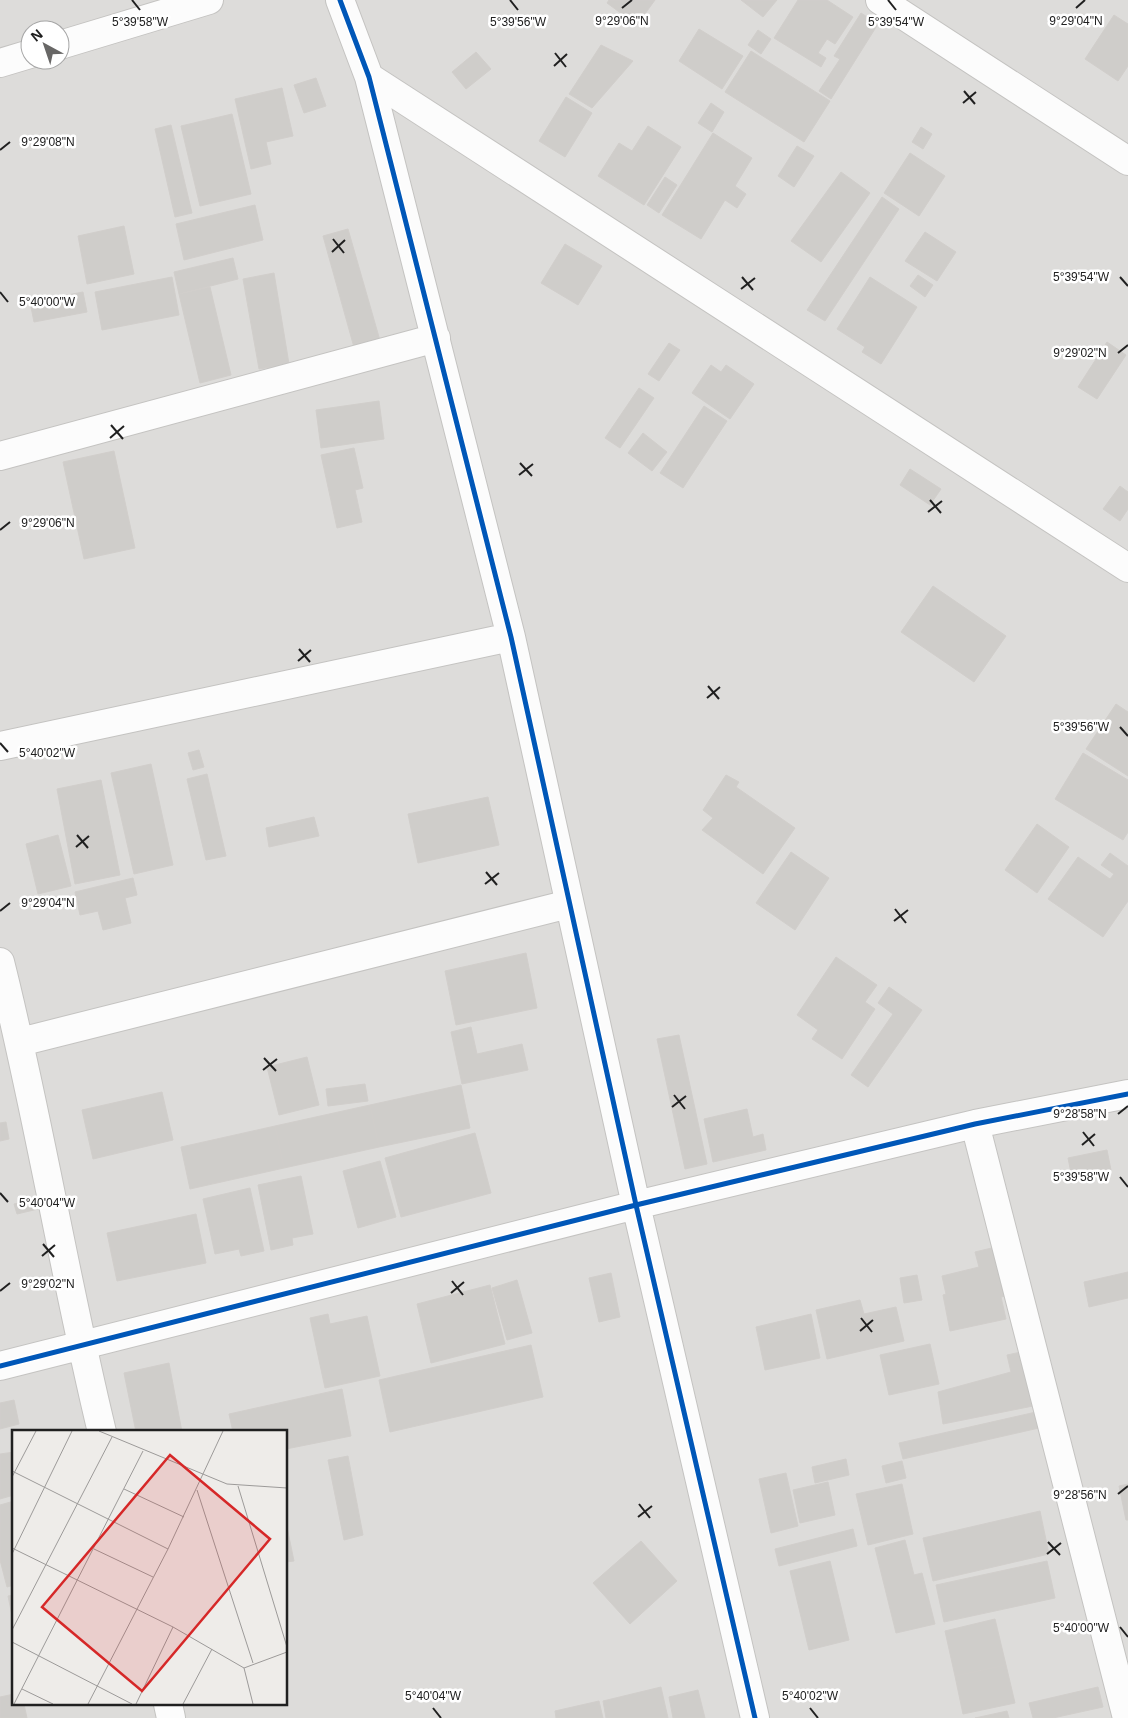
<svg xmlns="http://www.w3.org/2000/svg" width="1128" height="1718" font-family="Helvetica,sans-serif">
  <style>
    .residential { fill: #dddcda; fill-rule: evenodd }
    .building { fill: #cfcdca; stroke: #d1cecb }
    .lines { fill: none; stroke-linecap: round; stroke-linejoin: round }
    .minor-casing { stroke: #c4c3c1; stroke-width: 30 }
    .minor { stroke: #fcfcfc; stroke-width: 28 }
    .cycleway-casing { stroke: #fff; stroke-width: 8 }
    .cycleway { stroke: #0057b8; stroke-width: 5 }
    .ticks { fill: none; stroke: #202020; stroke-width: 2 }
    .inset-road { fill: none; stroke: #9c9a99; stroke-width: 1 }
    .view { fill: #d62828; fill-opacity: 0.15; stroke: #d62828; stroke-width: 2.5 }
    .inset-edge { fill: none; stroke: #202020; stroke-width: 2.5 }
    .ticks-label { font-size: 12px; text-anchor: middle; fill: #202020; stroke: #fff; stroke-width: 5; stroke-linejoin: round; paint-order: stroke }
  </style>
  <rect width="100%" height="100%" fill="#eeece9"/>
  <path class="residential" d="M0,0H1128V1718H0ZM30,30H60V60H30ZM14,1432H286V1704H14Z"/>
  <path class="building" d="M609,0H655L637,25L607,3Z
    M741,0H777L763,17Z
    M798,0H827L853,17L835,44L827,39L818,53L826,58L821,67L774,38Z
    M861,13L878,24L831,99L819,91L840,59L834,56Z
    M1114,15L1128,24V66L1118,81L1085,59Z
    M699,29L743,56L722,89L679,61Z
    M758,30L771,39L761,54L748,45Z
    M601,45L633,61L592,108L569,94Z
    M751,51L830,101L804,142L725,92Z
    M476,52L491,69L466,89L452,72Z
    M316,78L326,106L304,113L294,85Z
    M282,88L293,136L266,142L271,164L251,169L235,99Z
    M566,97L592,113L565,157L539,141Z
    M711,103L724,112L712,132L698,123Z
    M232,114L251,194L200,206L181,126Z
    M171,125L192,213L175,217L155,129Z
    M648,126L681,147L644,205L598,176L619,143L632,151Z
    M921,127L932,134L923,149L912,142Z
    M713,133L752,158L735,186L746,194L737,208L725,200L701,239L662,215Z
    M797,146L814,156L794,187L778,176Z
    M910,153L945,176L919,216L884,193Z
    M841,172L870,193L821,262L791,241Z
    M665,177L677,185L659,213L647,205Z
    M882,197L899,209L825,321L807,310Z
    M255,205L263,240L184,260L176,224Z
    M124,226L134,274L87,284L78,236Z
    M348,229L381,344L355,351L323,236Z
    M925,232L956,252L937,281L905,261Z
    M565,244L602,266L578,305L541,283Z
    M233,258L238,279L179,294L174,272Z
    M274,273L289,364L259,369L243,279Z
    M918,275L933,285L925,297L910,286Z
    M172,277L179,315L102,330L95,292Z
    M870,277L917,307L881,364L862,352L865,347L837,329Z
    M210,287L231,375L200,383L179,294Z
    M83,292L87,312L34,322L30,302Z
    M1107,342L1126,355L1097,399L1078,387Z
    M669,343L680,350L659,381L648,374Z
    M711,365L721,372L726,365L754,384L730,419L692,393Z
    M639,388L654,398L620,448L605,438Z
    M379,401L384,439L321,448L316,410Z
    M704,406L727,421L683,488L660,473Z
    M643,433L667,452L652,471L628,453Z
    M354,448L363,488L355,490L362,522L337,528L321,455Z
    M114,451L135,548L84,559L63,462Z
    M910,469L941,489L930,505L900,485Z
    M1120,486L1128,492V509L1120,521L1103,509Z
    M933,586L1006,636L974,682L901,632Z
    M1116,704L1128,712V776L1086,749Z
    M199,750L204,767L193,770L188,753Z
    M1083,753L1128,780V832L1123,840L1055,799Z
    M151,764L173,865L134,874L111,773Z
    M207,774L226,856L206,860L187,779Z
    M726,775L739,782L736,787L795,828L763,874L702,830L713,818L703,810Z
    M101,780L120,875L75,884L57,789Z
    M488,797L499,845L418,863L408,814Z
    M314,817L319,836L269,847L266,828Z
    M1037,824L1069,847L1037,893L1005,870Z
    M58,835L71,886L38,894L26,844Z
    M791,852L829,878L795,930L756,903Z
    M1110,853L1128,866V901L1103,937L1048,899L1078,857L1110,879L1114,874L1101,865Z
    M133,878L137,895L125,898L131,923L103,930L98,911L80,915L75,892Z
    M526,953L537,1008L456,1025L445,971Z
    M836,957L877,985L865,1002L875,1009L842,1059L812,1039L818,1030L797,1015Z
    M889,987L922,1010L868,1087L851,1075L893,1014L878,1003Z
    M471,1027L477,1054L522,1044L528,1070L462,1084L451,1032Z
    M679,1035L707,1164L685,1169L657,1039Z
    M307,1057L319,1105L279,1115L267,1067Z
    M365,1084L368,1101L328,1106L326,1089Z
    M461,1085L470,1128L379,1147L370,1105Z
    M162,1092L173,1140L93,1159L82,1110Z
    M370,1105L379,1147L284,1168L275,1126Z
    M747,1109L753,1137L763,1134L766,1150L713,1162L704,1119Z
    M6,1122L9,1139L0,1141V1123Z
    M275,1126L284,1168L190,1189L181,1147Z
    M475,1133L491,1193L401,1217L385,1158Z
    M1107,1150L1111,1170L1072,1178L1068,1158Z
    M380,1161L396,1217L358,1228L343,1171Z
    M301,1176L313,1234L292,1238L293,1245L271,1250L258,1185Z
    M250,1188L264,1251L241,1256L239,1249L215,1254L203,1199Z
    M36,1199L38,1209L17,1214L14,1204Z
    M196,1214L206,1263L117,1281L107,1233Z
    M1000,1246L1006,1296L1001,1297L1006,1319L950,1331L943,1295L946,1294L942,1276L979,1267L975,1252Z
    M1128,1272V1298L1089,1307L1084,1282Z
    M611,1273L620,1317L599,1322L589,1278Z
    M917,1275L922,1300L904,1303L900,1278Z
    M517,1280L532,1333L507,1340L492,1288Z
    M490,1285L505,1344L431,1363L417,1304Z
    M860,1300L864,1314L896,1307L904,1341L827,1359L816,1310Z
    M328,1314L330,1324L367,1316L380,1376L325,1388L310,1318Z
    M811,1314L820,1358L765,1370L756,1327Z
    M930,1344L939,1384L889,1395L880,1355Z
    M531,1345L543,1397L390,1432L379,1380Z
    M1021,1352L1033,1406L943,1424L938,1392L1011,1372L1007,1355Z
    M169,1363L182,1432H136L124,1373Z
    M342,1389L351,1436L286,1449V1432H233L229,1414Z
    M14,1400L19,1424L0,1429V1403Z
    M1036,1412L1039,1428L903,1459L899,1443Z
    M14,1452V1495L0,1499V1454Z
    M348,1456L363,1535L344,1540L328,1460Z
    M846,1459L849,1475L815,1483L812,1467Z
    M902,1461L906,1478L886,1483L882,1466Z
    M786,1473L798,1526L771,1533L759,1479Z
    M828,1482L835,1515L800,1523L793,1490Z
    M902,1484L913,1534L868,1545L856,1494Z
    M1128,1484V1520H1126L1119,1486Z
    M14,1501V1585L7,1587L0,1560V1505Z
    M1040,1511L1049,1554L933,1581L923,1538Z
    M286,1522L294,1561L286,1562Z
    M853,1529L857,1546L779,1566L775,1549Z
    M905,1540L914,1575L922,1573L935,1624L896,1633L875,1548Z
    M641,1541L677,1581L630,1624L593,1583Z
    M830,1561L849,1640L809,1650L790,1571Z
    M1047,1561L1055,1598L944,1622L936,1585Z
    M14,1595V1625L8,1596Z
    M995,1619L1006,1665L955,1676L945,1631Z
    M1006,1665L1015,1703L963,1714L955,1676Z
    M661,1687L668,1718H606L603,1701Z
    M1098,1687L1103,1707L1053,1718H1033L1029,1703Z
    M698,1690L705,1718H673L669,1697Z
    M14,1694V1704H24L27,1718H0V1697Z
    M599,1701L603,1718H556L555,1711Z
    M1007,1711L1009,1718H975Z"/>
  <g class="lines">
    <defs>
      <path id="minor" d="M340,0L369,77L511,637L636,1205L755,1718
        M880,0L1128,161
        M60,45L209,0
        M0,63L30,54
        M369,77L1128,568
        M0,456L436,338
        M0,746L511,637
        M0,962C39,1117 64,1276 102,1432
        M20,1042L569,904
        M975,1124L1127,1718
        M0,1366L636,1205L975,1124L1128,1094
        M168,1704L171,1718"/>
    </defs>
    <use href="#minor" class="minor-casing"/>
    <use href="#minor" class="minor"/>
    <defs>
      <path id="cycleway" d="M340,0L369,77L511,637L636,1205L755,1718
        M0,1366L636,1205L975,1124L1128,1094"/>
    </defs>
    <use href="#cycleway" class="cycleway-casing"/>
    <use href="#cycleway" class="cycleway"/>
  </g>
  <path class="ticks" d="M132,0L140,10M510,0L518,10M888,0L896,10M622,8L632,0M1076,8L1085,0M555,53L566,67M554,66L567,54M964,91L975,104M963,103L976,92M0,150L10,142M333,239L344,253M332,252L345,240M742,277L753,290M1120,277L1128,286M741,289L755,278M0,292L8,302M1118,353L1128,345M111,425L123,439M110,438L124,426M520,463L532,476M519,475L533,464M930,500L941,513M928,512L942,501M0,530L10,522M299,649L310,662M298,661L311,650M708,686L719,699M707,698L720,687M1120,727L1128,736M0,743L8,752M77,835L88,848M76,847L89,836M486,872L497,885M485,884L499,873M895,909L906,923M0,911L10,903M894,921L908,910M264,1058L276,1071M263,1070L277,1059M674,1095L685,1109M672,1107L686,1096M1118,1114L1128,1106M1083,1132L1094,1146M1082,1145L1095,1134M1120,1177L1128,1187M0,1193L8,1202M43,1244L54,1257M42,1256L55,1245M452,1281L463,1295M0,1291L10,1283M451,1293L464,1282M861,1318L872,1332M860,1331L873,1320M1118,1494L1128,1486M639,1504L650,1518M638,1517L652,1506M1048,1542L1060,1555M1047,1554L1061,1543M1120,1627L1128,1637M433,1708L441,1718M810,1708L818,1718"/>
  <g transform="translate(12 1430)">
    <rect width="275" height="275" fill="#eeece9"/>
    <path class="inset-road" d="M87,1L215,54L275,58M0,41L156,119M0,47L24,1M226,56L275,217M112,59L172,87M185,60L241,233M0,118L161,197L232,238L241,274M82,119L141,147M0,124L60,1M0,200L100,7M0,212L120,274M232,238L275,222M10,259L41,274M2,274L131,21M76,274L156,119L211,1M124,274L161,197M171,274L200,219"/>
    <path class="view" d="M158,25L258,109L130,261L30,177Z"/>
    <rect width="275" height="275" class="inset-edge"/>
  </g>
  <g class="ticks-label">
    <text x="622" y="25">9°29'06"N</text>
    <text x="1076" y="25">9°29'04"N</text>
    <text x="140" y="26">5°39'58"W</text>
    <text x="518" y="26">5°39'56"W</text>
    <text x="896" y="26">5°39'54"W</text>
    <text x="48" y="146">9°29'08"N</text>
    <text x="1081" y="281">5°39'54"W</text>
    <text x="47" y="306">5°40'00"W</text>
    <text x="1080" y="357">9°29'02"N</text>
    <text x="48" y="527">9°29'06"N</text>
    <text x="1081" y="731">5°39'56"W</text>
    <text x="47" y="757">5°40'02"W</text>
    <text x="48" y="907">9°29'04"N</text>
    <text x="1080" y="1118">9°28'58"N</text>
    <text x="1081" y="1181">5°39'58"W</text>
    <text x="47" y="1207">5°40'04"W</text>
    <text x="48" y="1288">9°29'02"N</text>
    <text x="1080" y="1499">9°28'56"N</text>
    <text x="1081" y="1632">5°40'00"W</text>
    <text x="433" y="1700">5°40'04"W</text>
    <text x="810" y="1700">5°40'02"W</text>
  </g>
  <g transform="translate(45 45) rotate(320)"><circle r="24" fill="#ffffff" stroke="#a6a6a6"/>
  <path d="M0-4L9 19L0 12L-9 19Z" fill="#686766"/>
  <text y="-8" font-size="14" font-weight="bold" text-anchor="middle" fill="#202020">N</text>
  </g>
</svg>
